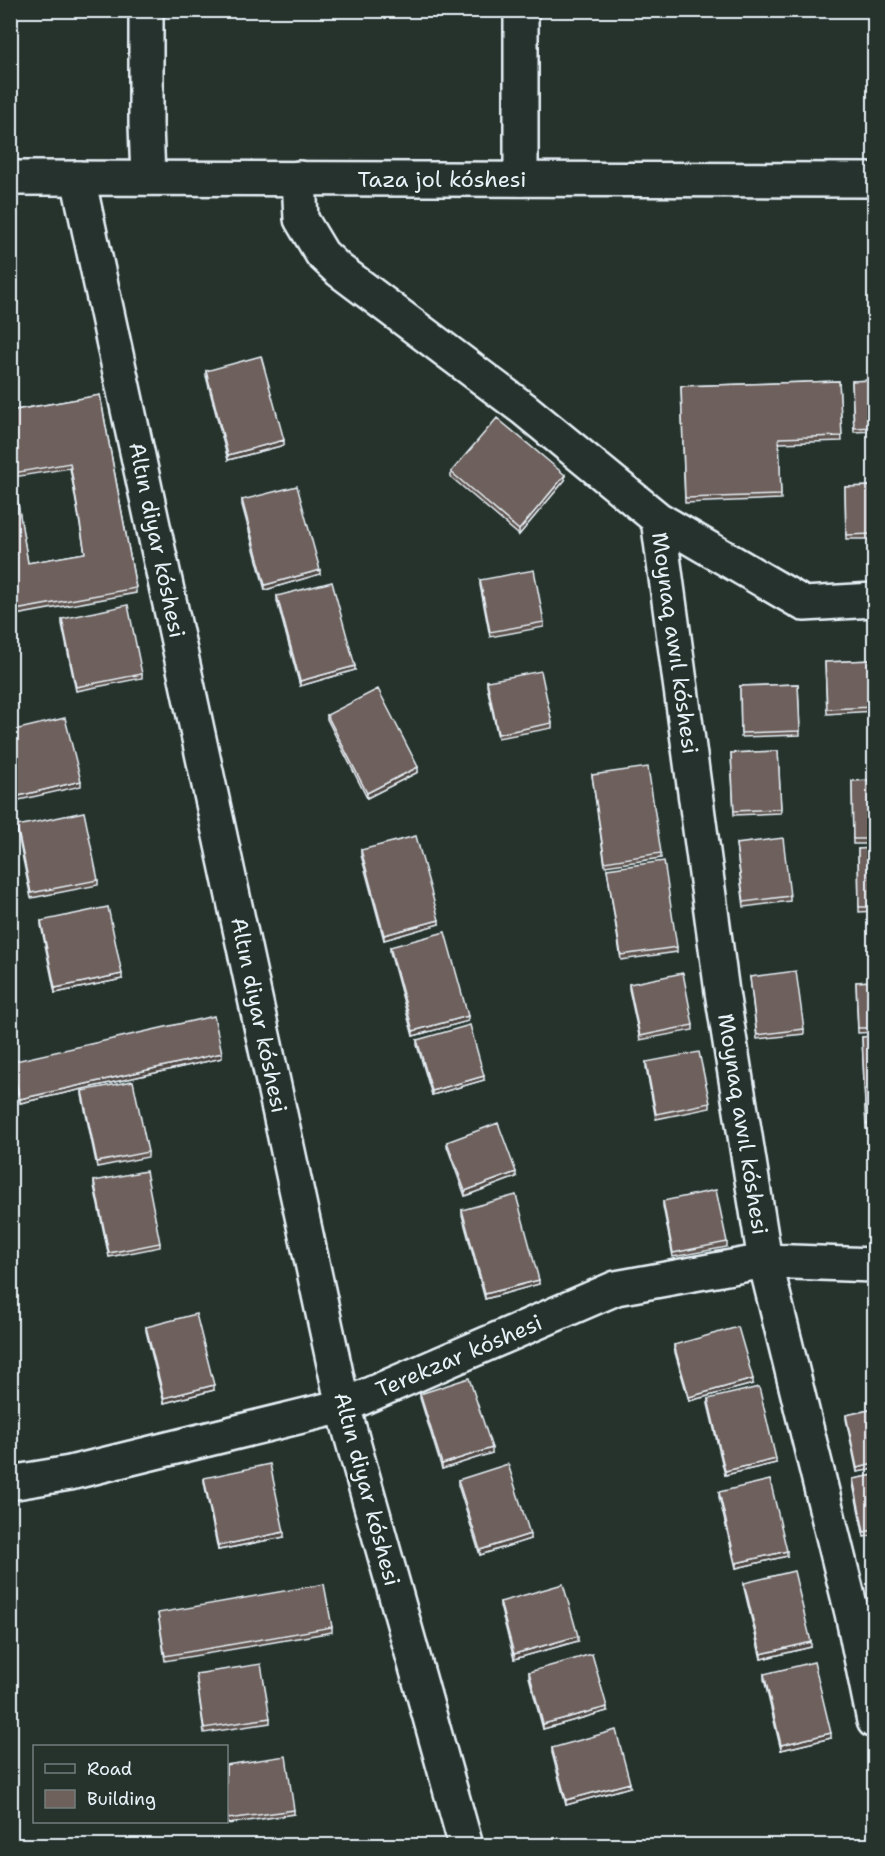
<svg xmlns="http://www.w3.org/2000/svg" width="885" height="1856" font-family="'Shantell Sans',sans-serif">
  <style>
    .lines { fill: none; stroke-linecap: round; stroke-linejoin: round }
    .minor-casing { stroke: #e8f1f8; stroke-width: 38 }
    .major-casing { stroke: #e8f1f8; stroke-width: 38 }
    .minor { stroke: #26332d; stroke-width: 33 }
    .major { stroke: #26332d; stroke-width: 33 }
    .wall { fill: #5f534e; stroke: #e8f1f8; stroke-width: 1.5; fill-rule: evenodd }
    .shaded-wall { fill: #4d4440; stroke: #e8f1f8; stroke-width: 1.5 }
    .building { fill: #6e615b; stroke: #e8f1f8; stroke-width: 1.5; fill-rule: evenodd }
    .labels { text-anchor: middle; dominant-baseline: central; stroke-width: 4.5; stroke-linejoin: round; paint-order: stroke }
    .street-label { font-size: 22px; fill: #e8f1f8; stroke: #26332d }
  </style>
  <rect width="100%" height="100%" fill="#26332d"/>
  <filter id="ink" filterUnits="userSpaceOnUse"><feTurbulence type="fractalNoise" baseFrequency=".0167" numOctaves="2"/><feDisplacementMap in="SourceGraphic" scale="12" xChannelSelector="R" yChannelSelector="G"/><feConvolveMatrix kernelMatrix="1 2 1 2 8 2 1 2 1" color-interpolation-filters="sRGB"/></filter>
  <g filter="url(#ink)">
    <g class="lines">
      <defs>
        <path id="minor" d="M146,10V124L148,178
          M78,178L343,1406L466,1846
          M299,178L301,219L322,254L339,270L524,409L658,519L804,604L874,600
          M521,179V10
          M658,519L722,992L765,1261L852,1613L874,1721
          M10,1483L70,1473L343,1406L616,1288L765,1261L874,1265"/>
        <path id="major" d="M10,178L874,180"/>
      </defs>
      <use href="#minor" class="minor-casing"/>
      <use href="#major" class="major-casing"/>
      <use href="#minor" class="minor"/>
      <use href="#major" class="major"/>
    </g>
    <path class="wall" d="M206,371L284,445L228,460L206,376Z
      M874,380V431L854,432L852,381Z
      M839,381L842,441L779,443L781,499L685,503L681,386Z
      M100,395L136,588V593L10,616V411ZM70,468L85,553L28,563L13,477Z
      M451,472L565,480L519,535L451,477Z
      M874,486V539H846L845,487Z
      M242,500L320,574L265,590L242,505Z
      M480,580L544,622V627L490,637L480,585Z
      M277,596L355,670L300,686L277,601Z
      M62,619L142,674V678L76,691L62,624Z
      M874,660V711L827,714L825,662Z
      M487,681L552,723V728L498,738L487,686Z
      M798,684L800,735L741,737L740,686Z
      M327,715L418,772L367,798L327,719Z
      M778,751L781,813L734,815L731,753Z
      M592,775L661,853V858L605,866Z
      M874,780V844H853L852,781Z
      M17,826L98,880V885L31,898L17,830Z
      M736,844L790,896V901L744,907Z
      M874,848V911L859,912L858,849Z
      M361,850L439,924L384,940L361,855Z
      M607,869L677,947V952L621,960Z
      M41,921L122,979L55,993L41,925Z
      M390,947L468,1021L413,1036L390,952Z
      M750,977L804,1029V1034L757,1039Z
      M874,981V1032L858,1033L856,982Z
      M629,984L693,1025V1030L640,1040L629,989Z
      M874,1036V1128L866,1129L862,1037Z
      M417,1040L484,1080L432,1095L417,1045Z
      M222,1058L20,1103L11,1066V1062Z
      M646,1062L710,1103V1108L656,1119L646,1067Z
      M82,1091L148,1152V1157L97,1167L82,1095Z
      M870,1131H874V1183H871Z
      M447,1142L516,1177L465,1196L447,1146Z
      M94,1181L160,1243V1247L109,1257L94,1186Z
      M663,1201L727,1242V1247L673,1257L663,1206Z
      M462,1210L539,1284L485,1299L462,1215Z
      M146,1327L214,1390L164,1403L146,1331Z
      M674,1345L753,1384L689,1401L674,1349Z
      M420,1394L492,1453L442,1469L420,1398Z
      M708,1399L776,1463L725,1475L708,1404Z
      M874,1409L857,1472L846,1419V1415Z
      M874,1475V1535L864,1537L853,1484V1479Z
      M204,1478L284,1537L218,1550L204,1482Z
      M458,1480L530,1539L480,1555L458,1485Z
      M719,1492L787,1556L736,1568L719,1497Z
      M744,1583L811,1647L761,1659L744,1588Z
      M500,1602L578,1641L514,1659L500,1606Z
      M158,1613L332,1627V1632L165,1661Z
      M529,1672L607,1711L543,1729L529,1677Z
      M196,1674L270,1718V1723L204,1733Z
      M764,1674L831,1738L781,1750L764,1679Z
      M552,1748L630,1787L566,1805L552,1753Z
      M226,1765L294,1810V1814L228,1824L226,1811Z"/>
    <path class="shaded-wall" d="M284,440V445L228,460V455Z
      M565,475V480L519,535V530Z
      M320,570V574L265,590V585Z
      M355,666V670L300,686V681Z
      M418,767V772L367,798V793Z
      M81,781V786L10,802V798Z
      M439,920V924L384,940V935Z
      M122,974V979L55,993V988Z
      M468,1016V1021L413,1036V1031Z
      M222,1053V1058L20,1103V1099Z
      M484,1076V1080L432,1095V1091Z
      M516,1172V1177L465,1196V1191Z
      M539,1280V1284L485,1299V1294Z
      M753,1379V1384L689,1401V1397Z
      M214,1385V1390L164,1403V1398Z
      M492,1448V1453L442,1469V1464Z
      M776,1459V1463L725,1475V1471Z
      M874,1464V1469L857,1472V1468Z
      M284,1532V1537L218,1550V1546Z
      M530,1534V1539L480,1555V1550Z
      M787,1551V1556L736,1568V1563Z
      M578,1636V1641L514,1659V1654Z
      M811,1642V1647L761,1659V1654Z
      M607,1707V1711L543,1729V1724Z
      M831,1733V1738L781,1750V1745Z
      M630,1783V1787L566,1805V1800Z"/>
    <path class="building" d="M261,356L284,440L228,455L206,371Z
      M874,380V427L854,428L852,381Z
      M839,381L842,436L779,438L781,495L685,498L681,386Z
      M100,395L136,588L10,611V411ZM70,463L85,553L28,563L13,473Z
      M497,418L565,475L519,530L451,472Z
      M297,486L320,570L265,585L242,500Z
      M874,486V534L846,535L845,487Z
      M534,570L544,622L490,632L480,580Z
      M332,582L355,666L300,681L277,596Z
      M128,605L142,674L76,687L62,619Z
      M874,660V707L827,709L825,662Z
      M541,671L552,723L498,734L487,681Z
      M798,684L800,731L741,733L740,686Z
      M378,689L418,767L367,793L327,715Z
      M65,718L81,781L10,798V731Z
      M778,751L781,809L734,811L731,753Z
      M648,767L661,853L605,862L592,775Z
      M874,780V839H853L852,781Z
      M84,812L98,880L31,893L17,826Z
      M416,836L439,920L384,935L361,850Z
      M783,838L790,896L744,902L736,844Z
      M874,848V907H859L858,849Z
      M664,861L677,947L621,955L607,869Z
      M108,907L122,974L55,988L41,921Z
      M445,932L468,1016L413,1031L390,947Z
      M796,971L804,1029L757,1035L750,977Z
      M683,973L693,1025L640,1036L629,984Z
      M874,981V1028H858L856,982Z
      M214,1016L222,1053L20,1099L11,1062Z
      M470,1025L484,1076L432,1091L417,1040Z
      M874,1036V1124H866L862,1037Z
      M699,1052L710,1103L656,1114L646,1062Z
      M133,1081L148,1152L97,1162L82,1091Z
      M498,1123L516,1172L465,1191L447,1142Z
      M870,1131H874V1178H871Z
      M146,1171L160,1243L109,1253L94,1181Z
      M716,1190L727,1242L673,1253L663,1201Z
      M516,1195L539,1280L485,1294L462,1210Z
      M196,1314L214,1385L164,1398L146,1327Z
      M738,1327L753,1379L689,1397L674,1345Z
      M469,1378L492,1448L442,1464L420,1394Z
      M759,1387L776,1459L725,1471L708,1399Z
      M874,1409V1464L857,1468L846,1415Z
      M270,1464L284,1532L218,1546L204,1478Z
      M508,1464L530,1534L480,1550L458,1480Z
      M874,1475V1530L864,1532L853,1479Z
      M770,1480L787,1551L736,1563L719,1492Z
      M794,1571L811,1642L761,1654L744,1583Z
      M324,1584L332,1627L165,1656L158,1613Z
      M563,1584L578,1636L514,1654L500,1602Z
      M592,1654L607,1707L543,1724L529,1672Z
      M814,1662L831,1733L781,1745L764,1674Z
      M261,1664L270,1718L204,1728L196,1674Z
      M616,1730L630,1783L566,1800L552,1748Z
      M286,1756L294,1810L228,1819L226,1806V1765Z
      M649,1841L650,1845H632Z
      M824,1843L848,1845H823Z"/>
  </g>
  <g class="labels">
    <g class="street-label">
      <text x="442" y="179">Taza jol kóshesi</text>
      <text transform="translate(157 540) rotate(78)">Altın diyar kóshesi</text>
      <text transform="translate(675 643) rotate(82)">Moynaq awıl kóshesi</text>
      <text transform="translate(259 1015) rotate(78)">Altın diyar kóshesi</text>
      <text transform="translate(743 1124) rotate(81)">Moynaq awıl kóshesi</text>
      <text transform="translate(459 1356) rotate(-23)">Terekzar kóshesi</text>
      <text transform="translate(367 1489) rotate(75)">Altın diyar kóshesi</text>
    </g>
  </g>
  <rect width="885" height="1856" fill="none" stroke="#26332d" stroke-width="36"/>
  <rect x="18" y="18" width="849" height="1820" fill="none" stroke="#e8f1f8" stroke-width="2" filter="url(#ink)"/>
  <rect x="33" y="1745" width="195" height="78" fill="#26332d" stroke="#747f7e" stroke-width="1.5"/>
  <rect x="45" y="1764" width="30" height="9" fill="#26332d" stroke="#747f7e" stroke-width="1.5"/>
  <text x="87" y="1775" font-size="18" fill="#e8f1f8">Road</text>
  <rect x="45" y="1790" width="30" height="18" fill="#6e615b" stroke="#747f7e" stroke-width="1.5"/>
  <text x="87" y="1805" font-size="18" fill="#e8f1f8">Building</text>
</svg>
